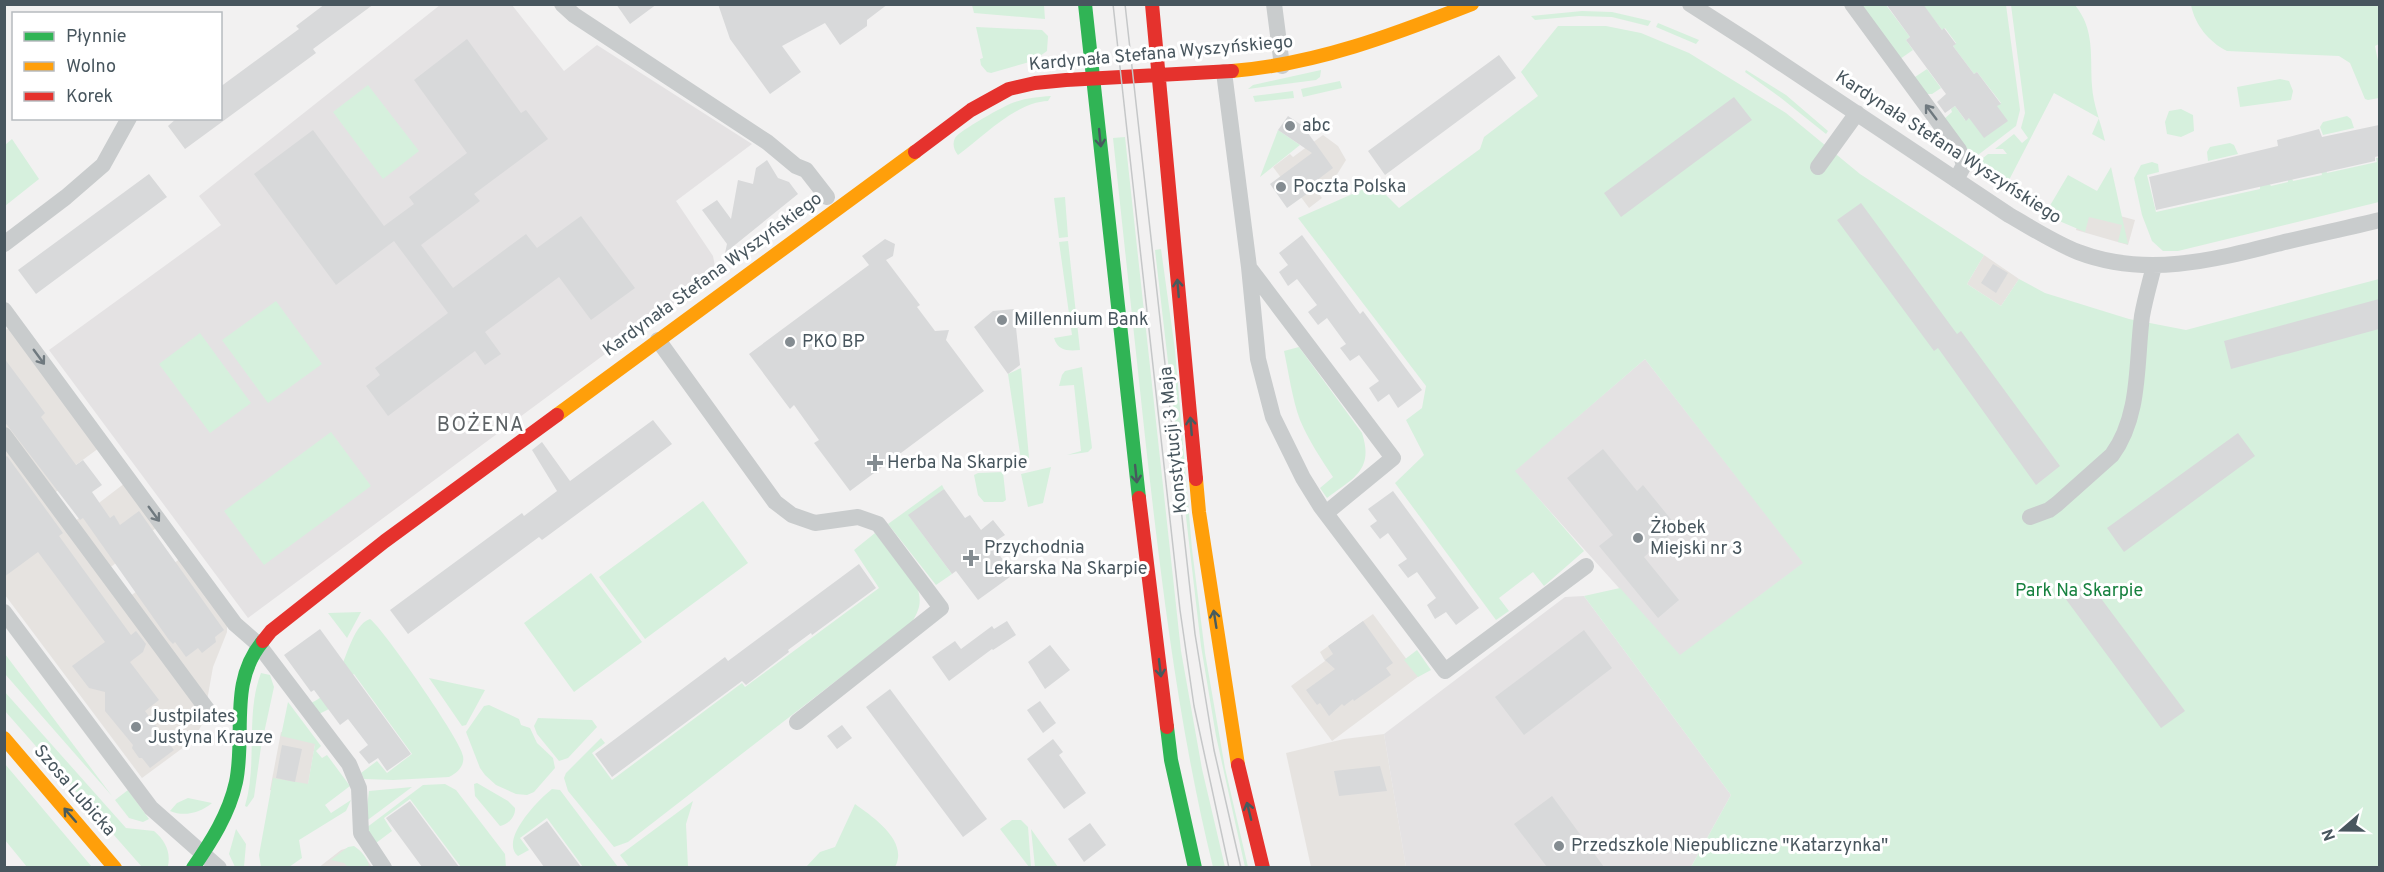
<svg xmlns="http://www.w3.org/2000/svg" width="2384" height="872" font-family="Overpass,sans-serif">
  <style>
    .commercial { fill: #e6e3e0 }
    .education { fill: #e4e2e3 }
    .green { fill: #d6f0dd }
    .building { fill: #d8d9da }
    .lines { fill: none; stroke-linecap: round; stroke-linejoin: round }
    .street { stroke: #c9cccd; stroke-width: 16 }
    .fast { stroke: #30b455; stroke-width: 14 }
    .slow { stroke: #ff9f0a; stroke-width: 14 }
    .jam { stroke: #e5322d; stroke-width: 14 }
    .tram { stroke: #c5c7c8; stroke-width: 1.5 }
    .oneway { stroke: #6f797f }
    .oneway2 { stroke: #475b5e }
    .poi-dot { fill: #848c91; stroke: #fff; stroke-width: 2 }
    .labels { text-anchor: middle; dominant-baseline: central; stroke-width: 6; stroke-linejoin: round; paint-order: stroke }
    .street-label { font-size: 18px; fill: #48565e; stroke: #fff }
    .poi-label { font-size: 18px; fill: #48565e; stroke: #fff; text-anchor: start }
    .park-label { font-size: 18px; fill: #17813f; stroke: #fff }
    .neighbourhood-label { font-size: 20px; letter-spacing: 1.5px; fill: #5d6265; stroke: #fff }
  </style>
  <rect width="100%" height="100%" fill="#f2f1f1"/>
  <path class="commercial" d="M1323,135L1338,146L1346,160L1331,184L1327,179L1315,188L1322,198L1309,208L1292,185L1288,187L1273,167L1290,154L1293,157Z
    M2083,206L2135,220L2128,245L2076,230Z
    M1984,255L2019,279L2001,306L1967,284Z
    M10,327L99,448L69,470L64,486L49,497L70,525L125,483L158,527L125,548L120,560L104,572L125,600L181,558L227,620V632L213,667L203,723L197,733L184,747L142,778L5,595L4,331Z
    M1373,614L1419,676L1332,741L1291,686L1325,661L1320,652Z
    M281,732L316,739L306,796L270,790Z
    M1384,734L1406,867H1311L1286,753L1344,739Z
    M351,847L360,851L372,867L318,868L341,850Z"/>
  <path class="education" d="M440,5H512L564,71L597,45L752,144L676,201L713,256L716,272L248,618L49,350L221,225L199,196Z
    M1645,359L1804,563L1680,656L1514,471Z
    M1584,596L1731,795L1691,867H1406L1384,734L1565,597Z"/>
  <path class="green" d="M972,5H1044L1045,19L974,13Z
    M1861,5H1886L1910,37L1906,40L1913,50L1900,59Z
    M1923,5H2006L2020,110L2016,126L1974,158L1944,119L1952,112L1951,109L1955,106L1965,120L2001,103L1977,72L1974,74L1953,46L1956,43L1945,28L1942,30Z
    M2011,5H2075C2095,30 2090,55 2092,86C2093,104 2101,123 2105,141L2092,134L2099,118L2054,93L2008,182L2021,191L2019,196L1983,172L1977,163L1988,154H2007L2003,149H1995L2014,134L2022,143L2028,138L2021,128L2025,113Z
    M2191,5H2379V44L2375,46L2379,66V98L2368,100L2365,99L2350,63L2339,56L2227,51C2209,42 2195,25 2191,5Z
    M1582,11L1612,12L1651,21L1648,26L1612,17L1579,16L1535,20L1531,16Z
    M1658,23L1699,40L1696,44L1656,27Z
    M1558,26H1606L1641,33L1689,53L1786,113L1860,174L1984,255L1967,284L2001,306L2019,279L2045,293L2129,319L2186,330L2379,279V867H1691L1731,795L1584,596L1620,588L1680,655L1803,563L1645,359L1515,471L1584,551L1544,586L1533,572L1499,598L1509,611L1496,620L1395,483L1424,455L1406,420L1422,408L1426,386L1298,218L1375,184L1399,208L1480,149L1484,137L1538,96L1521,72Z
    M976,27L1042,30L1048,36L1047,51L1033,61L991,73L987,72L981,65L980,59L983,58Z
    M1927,69L1941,88L1932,94H1926L1915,77Z
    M1321,70L1320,77L1316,80L1248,89L1253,85Z
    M1746,70L1786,95L1828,131L1826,134L1781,98L1745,72Z
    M2280,79L2289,81L2293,91L2291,100L2240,107L2237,87Z
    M1340,81L1342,88L1303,97L1301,89Z
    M368,85L419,151L383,179L333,112Z
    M1293,91L1294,98L1255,102L1253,96Z
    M1051,96L1048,101C1016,102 983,137 958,155C954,150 952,144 955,138C959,131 1005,105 1015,102C1026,98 1039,97 1051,96Z
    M2181,109L2193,115L2194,131L2181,137L2167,134L2165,122L2169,111Z
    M2347,116L2351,119L2354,128L2323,135L2320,127L2323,122Z
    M1278,130L1300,145L1260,177Z
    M1125,137L1181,651L1202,769L1225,867H1213C1179,729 1162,588 1146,446C1135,343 1124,241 1113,138Z
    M12,139L39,179L5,206V145Z
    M2230,143L2234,145L2238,154L2208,161L2207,152L2210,147Z
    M2376,158H2379V202L2178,251H2163L2152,241L2142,215L2134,178L2141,165L2152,162L2158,164L2159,172L2147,175L2156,212L2260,189V185L2269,183L2271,186L2288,182V178H2292L2293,181L2322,175L2321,171L2326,170L2327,173L2377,162Z
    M2111,167L2128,244L2118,242L2122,225L2089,217L2085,232L2057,220L2033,205L2035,201L2048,209L2068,175L2097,191Z
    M1065,197L1068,237L1059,238L1054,198Z
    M1068,241L1080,350C1068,351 1058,351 1054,338L1072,335L1059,242Z
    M1161,249L1175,350L1192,549L1205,653L1225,768L1248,867H1245L1216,736L1201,646L1155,250Z
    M276,301L322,364L268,403L222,340Z
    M200,333L251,403L210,433L159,364Z
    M1299,347L1362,433C1374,470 1354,478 1327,498L1320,488L1333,477C1321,459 1309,441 1300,420C1292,398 1289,374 1284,351Z
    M1082,367L1092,448L1088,452L1067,455L1081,451L1074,385L1059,386L1062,375L1065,371Z
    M1021,368L1029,458L1021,460L1008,374Z
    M331,432L371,486L264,565L224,511Z
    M1051,467L1043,503L1028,507L1021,474Z
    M1003,472L1006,500L1003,502H984L978,495L974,475L978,473Z
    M942,485L944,489L909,516L952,574L936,585L888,524Z
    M703,501L748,563L645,639L599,577Z
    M875,533L917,587C922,601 920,609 912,622L628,842L614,847L568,791L564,778L566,773L601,738L605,743L592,753L612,780L742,683L745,687L879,588L854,550Z
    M591,573L642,642L574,692L524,623Z
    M361,612L347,638L328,613Z
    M370,619C382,627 462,742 463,756C465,766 457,773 449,777L393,780L364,779L361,773L377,761L387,773L412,754L354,674L329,693L337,705L319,714L311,703C319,699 328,693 333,685C344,668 352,624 370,619Z
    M1417,650L1431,670L1418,677L1404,660Z
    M4,654H5L112,796L5,674Z
    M261,673L270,675L274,687L261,747L254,797L247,807L245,806C258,762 245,714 261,673Z
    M429,678L485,690L466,725L462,726Z
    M4,691L126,828L154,831C165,840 171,852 168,866L142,867L5,711Z
    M288,702L321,746L316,751L322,758L327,755L350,786L325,805L331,813L351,800L346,811L299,840L302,858L289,867H261L259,855L273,778L308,784L315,744L281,736Z
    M489,705L519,719L521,725L530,728L537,743L553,758L555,768L534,792L527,795L516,794L496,785L485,775L480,768L466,732L484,706Z
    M538,718L592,720L597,727L568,758L559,761L537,734L534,726Z
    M5,764L92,867H27L5,840Z
    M477,783L508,801L515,808C516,816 508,825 500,826L475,796L474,784Z
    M445,784L456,790L505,854L506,868L461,867L410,799L384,818L392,831L376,843L366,828L423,785Z
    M412,787L365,822L369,791Z
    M552,789L560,790L618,867H583L547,818L520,838L529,850L518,856C499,840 538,800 552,789Z
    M128,790L149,819L143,822L129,818L115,800Z
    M188,798L212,803C200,813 184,817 170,811L177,803Z
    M693,801L686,824L688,867H629L620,855Z
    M855,804C873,817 909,841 895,867H806L820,852L835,847Z
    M1012,820H1021L1028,827L1031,867H1029L1000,829Z
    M236,829L246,844L244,867H235L229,854Z
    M1031,829L1058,867H1035Z
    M354,846C360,850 369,859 369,867H348L344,863L331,860L348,847Z"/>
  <path class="building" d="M325,4H374L313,49L316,53L185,149L168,126L177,118H220V87L299,29L296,26Z
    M616,4H657L630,24Z
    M718,4H888L867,20V26L840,45L825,23L782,46L801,72L770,94L730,39Z
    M1886,4H1923L1942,30L1944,28L1956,44L1953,46L1974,74L1977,72L2001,104L1997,106L2008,121L1984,138L1969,118L1966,121L1955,106L1945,113L1937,102L1946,94L1906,40L1910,37Z
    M467,39L521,113L526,110L548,139L474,194L480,201L421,245L453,288L526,234L537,248L581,216L635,288L591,320L559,277L485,332L501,354L485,365L475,351L388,416L366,386L380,375L375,368L448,313L394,241L336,285L254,174L313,130L384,226L414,204L409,197L467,153L414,80Z
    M1499,55L1516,78L1385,175L1368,151Z
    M1734,97L1752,120L1621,217L1604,193Z
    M1288,116L1309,130L1308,133L1333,168L1312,184L1315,188L1287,208L1270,184L1312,153L1278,130Z
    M2379,125V156L2375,157V161L2156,210L2149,177L2278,146L2277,140L2319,129L2322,137Z
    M767,160L778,178L789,182L798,194L725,253L727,244L702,210L717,200L731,219L738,180L753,184L756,168Z
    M149,174L167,197L36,294L18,270Z
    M1861,203L1957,334L1961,331L2060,466L2036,485L1938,348L1934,351L1837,220Z
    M1302,235L1360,314L1363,311L1422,390L1398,408L1389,394L1378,402L1369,388L1379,381L1359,355L1350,361L1340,348L1346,344L1327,318L1318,325L1308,312L1317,305L1297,279L1288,286L1279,272L1288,265L1279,253Z
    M885,239L895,244L893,256L886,260L920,305L917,307L935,331L949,330L946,340L984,391L850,491L814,443L819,440L794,405L790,409L749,354L869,265L862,256Z
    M1993,264L2008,273L1996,293L1981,283Z
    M2379,299V329L2231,369L2224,341Z
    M1014,309L1020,365L1008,374L974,327L993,311Z
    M4,358L45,413L41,417L76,465L83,460L102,485L92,492L110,518L114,515L120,525L139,511L224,630L215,637L216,642L202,653L198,648L186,657L175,642L173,644L169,640L83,518L80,520L4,421Z
    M653,420L672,444L542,540L539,537L408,634L390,610L522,513L524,516L557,491L532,450L542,442L570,481Z
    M2238,433L2255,456L2124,552L2107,528Z
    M1603,449L1637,491L1643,485L1678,528L1644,557L1679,600L1658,618L1599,546L1613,535L1567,478Z
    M7,456L63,533L59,536L131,635L136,631L146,644L143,652L130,662L159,700L145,711L174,750L150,768L142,758H139L132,748L133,745L105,711V692L89,688L72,666L105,642L38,552L4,577V458Z
    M944,489L965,518L970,515L981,530L993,520L1005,535L991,544L1014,574L978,600L956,571L952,574L908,515Z
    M1393,491L1479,608L1456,625L1446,612L1435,619L1427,605L1436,598L1417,572L1408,578L1398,565L1407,559L1388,533L1380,539L1370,526L1377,521L1368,509Z
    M859,564L876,588L812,635L811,633L788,650L789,652L746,685L742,681L612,777L595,754L725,657L728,661Z
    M2088,581L2185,711L2161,728L2065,598Z
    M1007,621L1016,635L993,650L992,649L949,681L932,657L955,641L961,649L992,626L994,629Z
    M1363,621L1393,663L1386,668L1391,675L1354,701L1353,699L1344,706L1342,704L1329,716L1320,703L1317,705L1306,690L1335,669L1325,660L1333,654L1328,646Z
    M320,629L411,754L387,771L378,758L369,764L359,752L368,745L348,719L340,725L314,690L311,692L284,655Z
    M1584,630L1612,668L1524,735L1495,697Z
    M1050,645L1070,670L1045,689L1028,662Z
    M890,689L987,819L963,837L866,707Z
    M1040,701L1056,723L1043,733L1027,710Z
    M842,725L852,738L837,749L827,736Z
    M1053,739L1063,752L1059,755L1086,793L1064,809L1027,759Z
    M282,745L302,749L295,782L276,778Z
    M1380,766L1387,791L1339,796L1334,771Z
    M1552,796L1604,867H1547L1514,824Z
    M410,801L459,867H422L386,818Z
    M547,821L581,867H544L523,838Z
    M1090,823L1106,845L1084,862L1068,839Z"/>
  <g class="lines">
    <path class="street" d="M562,4L574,15L767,142L796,166L806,170L827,197
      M1274,4L1282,66
      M1690,4L1751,43L2009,215C2032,228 2053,242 2078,252C2146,278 2214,260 2281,243C2314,235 2347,228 2380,220
      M1852,4L1959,150L1964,165L1956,180
      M1224,72L1249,267L1258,359L1273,417L1303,478L1321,507L1445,671L1586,566
      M1818,167L1857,113
      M4,244L66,197L103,165L129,118
      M1251,270L1393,458L1326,513
      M4,310L235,624L258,644L349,764L359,788L361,833L384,868
      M658,340L775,502L792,515L815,523L858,517L878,524L941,608L797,722
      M4,435L209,712
      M2030,517L2049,510L2057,504L2112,455C2141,416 2136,361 2142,316C2145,299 2150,282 2154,266
      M4,612L151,808L219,868"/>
    <path class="fast" d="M1085,4L1139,498
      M1167,727L1171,760L1195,868
      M193,868C211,842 229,814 236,782C246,734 228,682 263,641"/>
    <path class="slow" d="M1232,71C1317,64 1393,35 1472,4
      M557,415L915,152
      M1196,479L1199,512L1238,765
      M4,738L115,868"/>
    <path class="jam" d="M1152,4L1196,479
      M915,152L971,110L1009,89L1035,83L1066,80L1232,71
      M1139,498L1167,727
      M263,641L271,631L385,541L557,415
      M1238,765L1263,868"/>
    <path class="tram" d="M1113,4L1180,610L1194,706L1229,868
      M1125,4L1195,634L1214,750L1241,868"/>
  </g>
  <defs><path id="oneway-shaft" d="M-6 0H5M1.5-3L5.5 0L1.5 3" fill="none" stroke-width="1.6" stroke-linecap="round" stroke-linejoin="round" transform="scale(1.5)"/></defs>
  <g class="oneway">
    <use href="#oneway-shaft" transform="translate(1931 112) rotate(-127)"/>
    <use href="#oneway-shaft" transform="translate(39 357) rotate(54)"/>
    <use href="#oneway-shaft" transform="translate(154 514) rotate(54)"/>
  </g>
  <g class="oneway2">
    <use href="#oneway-shaft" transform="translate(1100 138) rotate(84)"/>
    <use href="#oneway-shaft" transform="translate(1178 288) rotate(-95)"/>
    <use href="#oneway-shaft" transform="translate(1191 426) rotate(-95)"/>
    <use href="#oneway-shaft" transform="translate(1136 474) rotate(84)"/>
    <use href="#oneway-shaft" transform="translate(1215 619) rotate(-99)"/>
    <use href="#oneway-shaft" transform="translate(1160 668) rotate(83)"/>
    <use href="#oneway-shaft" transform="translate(1249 811) rotate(-104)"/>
    <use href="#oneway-shaft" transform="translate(70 815) rotate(-131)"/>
  </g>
  <g class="poi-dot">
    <circle cx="1290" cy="126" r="6"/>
    <circle cx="1281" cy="187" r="6"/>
    <circle cx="1002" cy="320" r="6"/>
    <circle cx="790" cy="342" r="6"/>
    <path d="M872 454h6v6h6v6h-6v6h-6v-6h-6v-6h6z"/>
    <circle cx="1638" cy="538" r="6"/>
    <path d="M968 549h6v6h6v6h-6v6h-6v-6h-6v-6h6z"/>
    <circle cx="136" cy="727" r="6"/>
    <circle cx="1559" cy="846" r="6"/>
  </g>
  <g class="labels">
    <g class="street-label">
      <text transform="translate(1161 54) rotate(-5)">Kardynała Stefana Wyszyńskiego</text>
      <text transform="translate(1948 148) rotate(33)">Kardynała Stefana Wyszyńskiego</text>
      <text transform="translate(713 275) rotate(-36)">Kardynała Stefana Wyszyńskiego</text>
      <text transform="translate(1174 440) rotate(-96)">Konstytucji 3 Maja</text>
      <text transform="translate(74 791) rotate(49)">Szosa Lubicka</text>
    </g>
    <g class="poi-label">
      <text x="1302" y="126">abc</text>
      <text x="1293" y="187">Poczta Polska</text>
      <text x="1014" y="320">Millennium Bank</text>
      <text x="802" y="342">PKO BP</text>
      <text x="887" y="463">Herba Na Skarpie</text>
      <text x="1650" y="528">Żłobek<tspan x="1650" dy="21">Miejski nr 3</tspan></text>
      <text x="984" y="548">Przychodnia<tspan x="984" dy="21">Lekarska Na Skarpie</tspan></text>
      <text x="148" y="717">Justpilates<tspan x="148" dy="21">Justyna Krauze</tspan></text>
      <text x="1571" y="846">Przedszkole Niepubliczne "Katarzynka"</text>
    </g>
    <g class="park-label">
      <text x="2079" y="591">Park Na Skarpie</text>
    </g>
    <g class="neighbourhood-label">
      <text x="481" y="426">BOŻENA</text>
    </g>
  </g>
  <rect width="2384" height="872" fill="none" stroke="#48565e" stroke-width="12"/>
  <rect x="12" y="12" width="210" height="108" fill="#ffffff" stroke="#b6bbbf" stroke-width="1.5"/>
  <rect x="24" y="32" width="30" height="9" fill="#30b455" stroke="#b6bbbf" stroke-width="1.5"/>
  <text x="66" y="42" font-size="18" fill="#48565e">Płynnie</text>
  <rect x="24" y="62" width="30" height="9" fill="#ff9f0a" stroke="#b6bbbf" stroke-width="1.5"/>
  <text x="66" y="72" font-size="18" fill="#48565e">Wolno</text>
  <rect x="24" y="92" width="30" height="9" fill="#e5322d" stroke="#b6bbbf" stroke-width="1.5"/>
  <text x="66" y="102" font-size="18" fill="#48565e">Korek</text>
  <g transform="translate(2342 830) rotate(250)" stroke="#ffffff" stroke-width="4.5" paint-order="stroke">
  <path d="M0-4.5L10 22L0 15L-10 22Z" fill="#48565e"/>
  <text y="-9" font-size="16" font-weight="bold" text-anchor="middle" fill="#48565e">N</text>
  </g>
</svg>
